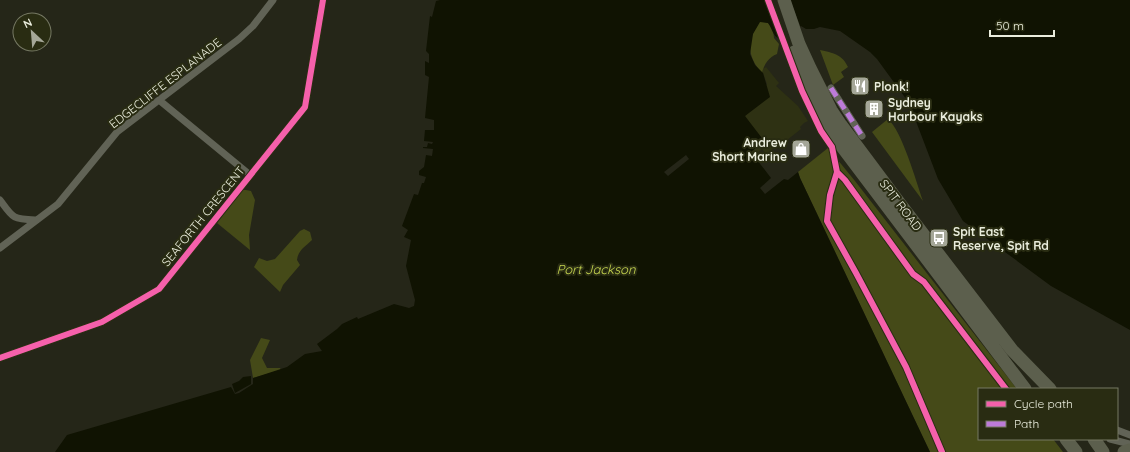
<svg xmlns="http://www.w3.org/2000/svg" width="1130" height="452" font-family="Quicksand,sans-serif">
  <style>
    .built { fill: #2e3113 }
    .green { fill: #454a18 }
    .water { fill: #101302 }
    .pier { fill: #252618 }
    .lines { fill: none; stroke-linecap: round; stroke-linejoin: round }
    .street { stroke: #616356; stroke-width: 7 }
    .highway { stroke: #5c5f4d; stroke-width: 13 }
    .quiet { stroke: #bd7bd9; stroke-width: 5; stroke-dasharray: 10 5; stroke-linecap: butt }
    .cycleway-casing { stroke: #292c12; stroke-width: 8 }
    .cycleway { stroke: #f560ab; stroke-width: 6 }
    .labels { text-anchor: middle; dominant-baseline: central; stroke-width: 4; stroke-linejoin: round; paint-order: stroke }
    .street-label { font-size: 12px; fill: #eaeddd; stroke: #292c12 }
    .poi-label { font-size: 12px; font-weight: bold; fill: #eaeddd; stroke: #292c12; text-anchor: start }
    .water-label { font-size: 13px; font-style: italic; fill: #c5d44f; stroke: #292c12 }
  </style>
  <rect width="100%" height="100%" fill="#252618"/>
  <path class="built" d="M766,67L779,83L776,86L798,106L808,121L804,123L800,127L801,129L777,148L775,147L766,154L762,149L754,156L751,152L759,145L745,116L767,84L763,73H762L763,69Z"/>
  <path class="green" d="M760,21L768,23L773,29L774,38L779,44L777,54C769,57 764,64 762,73C747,57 746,40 760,21Z
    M820,50C833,53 842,54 848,67L841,72L844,77L833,85Z
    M888,119C902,131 916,181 923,201L872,132Z
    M828,148L855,181L1017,389H979V439H1053L1063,452H930L800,178L798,172Z
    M242,190H246L251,191L255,200L249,235L250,250L217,223Z
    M304,229L310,232L312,240C306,246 298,250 297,260L300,265L283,285L280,292L254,267L259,258L267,261L275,259L300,231Z
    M261,338L270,340L262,358L267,368H280L281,370L253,378L250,360Z"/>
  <path class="water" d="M440,0H1130V330L1051,286L963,221L938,179L909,103L877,59L870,52L840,31L820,27L814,29H806L801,26L778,38C773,36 772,28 768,23L760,22L753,34L750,54L755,65L763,73L770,97L745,116L765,142L760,147L759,145L751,152L771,178L760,188L765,194L784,179L788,180L798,172L800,178L930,452H55L67,435L231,387L235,394L239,393L253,384V378L287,367L305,354L322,351L317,344L337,329L342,324L357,317L358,319L394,304L409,308L414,306L415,300L406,266L411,240L404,237L408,230L402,226L414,194L418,195L422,183H424L426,177L419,175V171L424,167L426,155L432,156L433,149L423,148V147H427L428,143L432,144L433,142L424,141L425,130H434V120L425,118L429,77L425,75V61L429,63V54L426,51L430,16L432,17L436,1Z
    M251,376V384L235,393L232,384L239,381L243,377Z"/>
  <path class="pier" d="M766,0H790L801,28L781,38Z
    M686,155L689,159L668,176L664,172Z"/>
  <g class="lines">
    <path class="street" d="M831,88L862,136
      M159,100L250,175
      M0,200C13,218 12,219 35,220
      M0,248L58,204L117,132L239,39L253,26L273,0
      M0,358L102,322L159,289L305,107L323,0
      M1117,430L1130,435
      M1110,439L1130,444"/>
    <path class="highway" d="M784,0L799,44L810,68L831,110L841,125L900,204L1012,350L1050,389
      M794,52C804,80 815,107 831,132L1025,389
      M1066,439L1076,452
      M1094,439L1103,452
      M1124,452L1130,450"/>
    <path class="quiet" d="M831,88L862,136"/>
    <defs>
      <path id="cycleway" d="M768,0L802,91L821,131L832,147L837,172L830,195L827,221L856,273L906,367L942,452
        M837,172L845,180L913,274L924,282L1006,389
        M0,358L102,322L159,289L305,107L323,0"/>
    </defs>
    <use href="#cycleway" class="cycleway-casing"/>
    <use href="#cycleway" class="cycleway"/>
  </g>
  <defs>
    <symbol id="restaurant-square" viewBox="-11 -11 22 22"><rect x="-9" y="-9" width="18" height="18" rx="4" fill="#a5a798" stroke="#292c12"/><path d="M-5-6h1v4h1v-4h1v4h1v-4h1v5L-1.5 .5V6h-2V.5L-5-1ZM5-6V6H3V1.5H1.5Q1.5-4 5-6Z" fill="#fff"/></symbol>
    <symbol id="building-square" viewBox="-11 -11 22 22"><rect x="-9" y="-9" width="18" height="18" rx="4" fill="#a5a798" stroke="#292c12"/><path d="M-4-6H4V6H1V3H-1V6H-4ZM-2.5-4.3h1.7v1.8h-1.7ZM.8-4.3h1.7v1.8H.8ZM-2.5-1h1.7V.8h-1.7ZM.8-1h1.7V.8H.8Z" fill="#fff"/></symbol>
    <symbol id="shop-square" viewBox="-11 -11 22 22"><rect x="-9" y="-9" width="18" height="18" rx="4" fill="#a5a798" stroke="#292c12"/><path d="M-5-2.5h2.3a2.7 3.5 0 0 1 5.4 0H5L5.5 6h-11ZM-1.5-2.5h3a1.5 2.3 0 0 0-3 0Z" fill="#fff"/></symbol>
    <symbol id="bus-square" viewBox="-11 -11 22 22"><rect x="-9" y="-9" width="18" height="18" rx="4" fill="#a5a798" stroke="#292c12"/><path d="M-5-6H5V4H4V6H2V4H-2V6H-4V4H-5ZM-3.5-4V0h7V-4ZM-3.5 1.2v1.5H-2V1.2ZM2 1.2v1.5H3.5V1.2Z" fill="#fff"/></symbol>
  </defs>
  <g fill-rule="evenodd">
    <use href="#restaurant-square" x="849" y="75" width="22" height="22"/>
    <use href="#building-square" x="863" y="98" width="22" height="22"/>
    <use href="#shop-square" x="790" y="138" width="22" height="22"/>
    <use href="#bus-square" x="928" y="227" width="22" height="22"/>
  </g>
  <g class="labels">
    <g class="street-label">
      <text transform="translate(165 83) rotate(-38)">EDGECLIFFE ESPLANADE</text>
      <text transform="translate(901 205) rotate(53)">SPIT ROAD</text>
      <text transform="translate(203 216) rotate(-51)">SEAFORTH CRESCENT</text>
    </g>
    <g class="poi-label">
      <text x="874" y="86">Plonk!</text>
      <text x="888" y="102">Sydney<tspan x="888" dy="14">Harbour Kayaks</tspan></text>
      <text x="787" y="142" text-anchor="end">Andrew<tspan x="787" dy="14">Short Marine</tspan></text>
      <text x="953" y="231">Spit East<tspan x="953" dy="14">Reserve, Spit Rd</tspan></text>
    </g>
    <g class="water-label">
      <text x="596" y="269">Port Jackson</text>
    </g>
  </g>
  <rect x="978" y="388" width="140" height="52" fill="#292c12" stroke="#767963"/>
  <rect x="986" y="401" width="20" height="6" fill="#f560ab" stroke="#767963"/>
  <text x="1014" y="408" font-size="12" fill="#eaeddd">Cycle path</text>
  <rect x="986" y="421" width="20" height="6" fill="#bd7bd9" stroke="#767963"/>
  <text x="1014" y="428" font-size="12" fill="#eaeddd">Path</text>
  <g transform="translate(32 32) rotate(334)"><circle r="19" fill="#292c12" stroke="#767963"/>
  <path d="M0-3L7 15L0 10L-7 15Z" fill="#a5a798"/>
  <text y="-6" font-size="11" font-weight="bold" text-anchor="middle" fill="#eaeddd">N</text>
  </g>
  <path d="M990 30v6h64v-6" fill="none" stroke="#eaeddd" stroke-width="2"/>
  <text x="996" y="30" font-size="12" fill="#eaeddd" stroke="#292c12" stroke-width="3" paint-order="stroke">50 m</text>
</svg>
